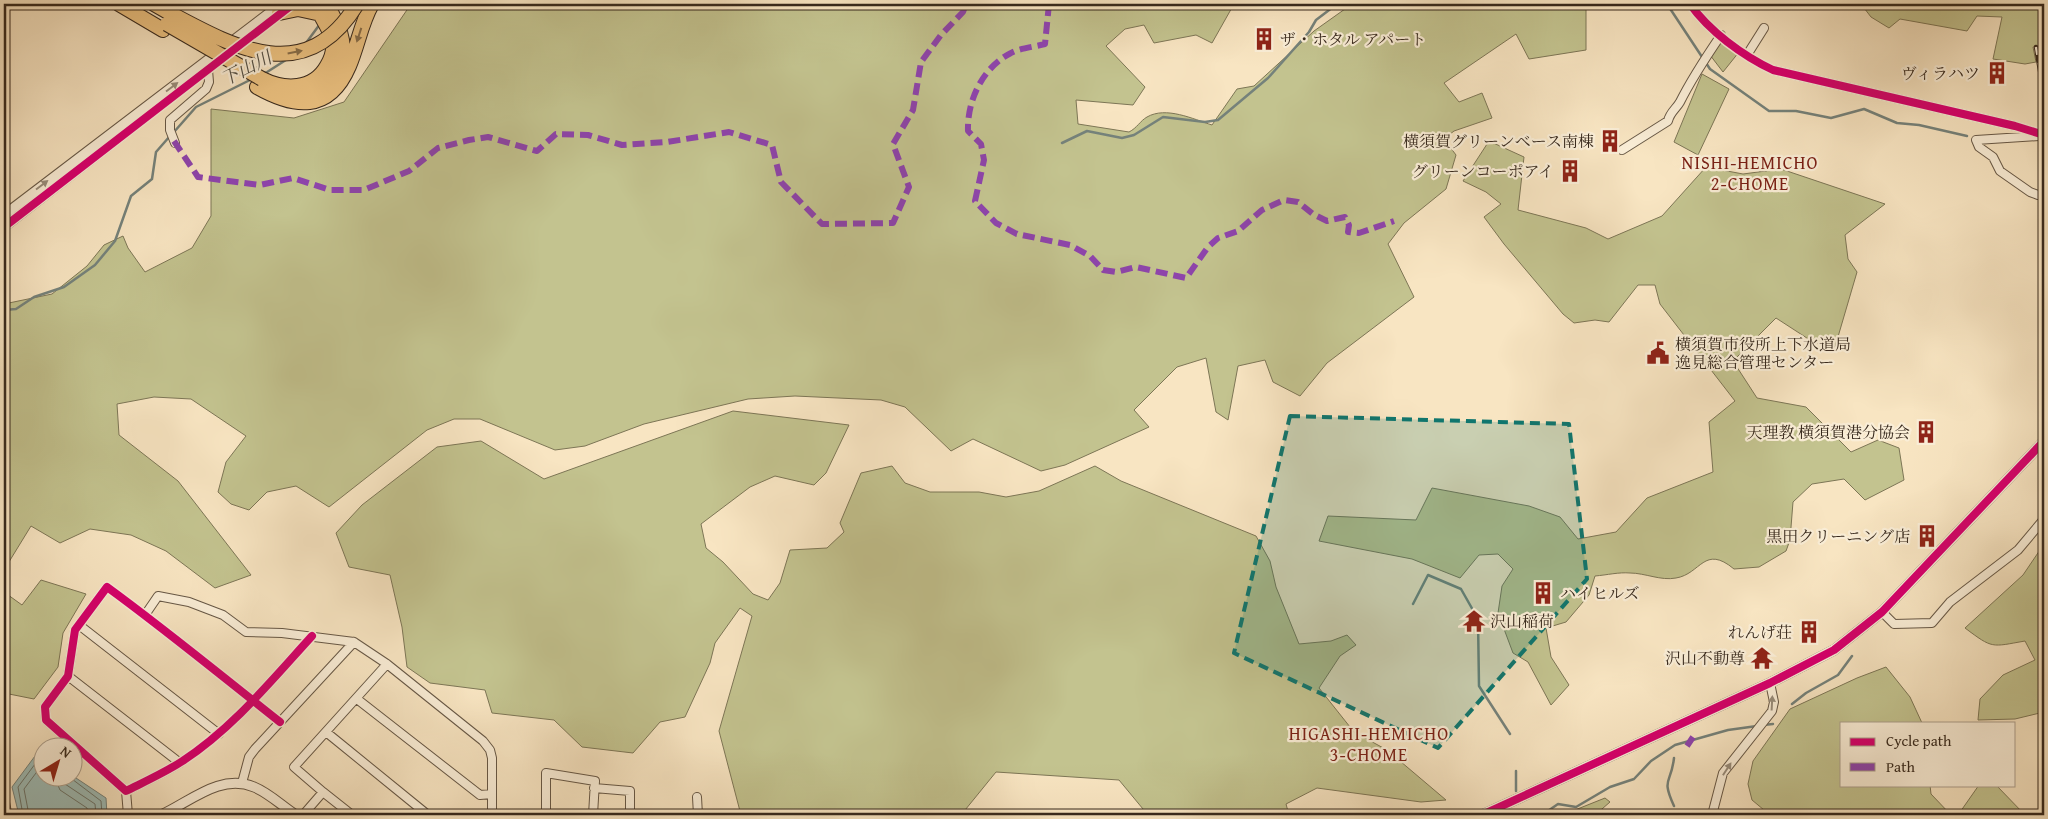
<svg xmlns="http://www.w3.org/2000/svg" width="2048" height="819" font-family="'Gentium Book Plus','Noto Serif JP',serif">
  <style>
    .green { fill: #c3c38f; stroke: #7d7656 }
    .water { fill: #9fbeb9; stroke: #75827b }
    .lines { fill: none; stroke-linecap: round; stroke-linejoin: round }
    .shore { stroke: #6b746b; stroke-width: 1 }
    .stream { stroke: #75827b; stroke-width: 2.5 }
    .minor-casing { stroke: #675846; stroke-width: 10 }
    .tertiary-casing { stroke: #675846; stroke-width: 11 }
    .motorway-casing { stroke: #37291d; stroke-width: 16 }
    .minor { stroke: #faeed7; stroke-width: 8 }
    .tertiary { stroke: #faeed7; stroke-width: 9 }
    .motorway { stroke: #ecc281; stroke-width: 14 }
    .rail-casing { stroke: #37291d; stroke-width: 4.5 }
    .rail { stroke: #faeed7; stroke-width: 2.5; stroke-dasharray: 8; stroke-linecap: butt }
    .motorway-bridge-casing { stroke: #37291d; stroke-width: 16; stroke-linecap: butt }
    .motorway-bridge { stroke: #ecc281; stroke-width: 14 }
    .quiet { stroke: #8e44ad; stroke-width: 6; stroke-dasharray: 12 6; stroke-linecap: butt }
    .cycleway-casing { stroke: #faeed7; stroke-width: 11 }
    .cycleway { stroke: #d6006c; stroke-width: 8 }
    .oneway { fill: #886e4a }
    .oneway2 { fill: #988c7a }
    .marked { fill: #0f766e; fill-opacity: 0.2; stroke: #0f766e; stroke-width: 4; stroke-dasharray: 10 6; stroke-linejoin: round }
    .labels { text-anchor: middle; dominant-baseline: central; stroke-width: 4.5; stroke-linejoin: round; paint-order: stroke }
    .poi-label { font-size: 16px; fill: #37291d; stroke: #faeed7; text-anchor: end }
    .water-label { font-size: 18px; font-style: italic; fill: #514e44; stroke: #faeed7 }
    .neighbourhood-label { font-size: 18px; letter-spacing: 1px; fill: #7a1f14; stroke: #faeed7 }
  </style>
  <rect width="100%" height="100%" fill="#f8e5c2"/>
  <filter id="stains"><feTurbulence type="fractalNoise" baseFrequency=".004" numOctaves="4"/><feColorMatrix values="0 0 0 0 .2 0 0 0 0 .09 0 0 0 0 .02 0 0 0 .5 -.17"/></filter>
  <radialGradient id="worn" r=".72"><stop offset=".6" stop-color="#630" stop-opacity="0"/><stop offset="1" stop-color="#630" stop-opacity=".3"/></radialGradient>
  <path class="green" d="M411,4H1234L1212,43L1196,35L1154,43L1144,25L1125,29L1106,46L1145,87L1133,105L1076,100L1078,124L1129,132C1137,128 1140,121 1147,117C1166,106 1193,119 1212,125L1237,89L1254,86L1314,31L1352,4H1543L1546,8L1562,4H1586V50L1529,59L1516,34L1444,83L1459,102L1482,93L1492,118L1454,131L1444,139L1456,155L1446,189L1404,223L1388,244L1414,297L1327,363L1300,396L1273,382L1265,360L1238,366L1228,420L1216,412L1206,358L1177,367L1134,410L1149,427L1065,465L1041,471L973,439L951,451L905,407L881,400L795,396L748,399L644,424L585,446L555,450L480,419H454L427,430L329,507L296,486L267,492L249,510L231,504L218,492L226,462L246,436L191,399L154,397L117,404L119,435L178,481L251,575L215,588L166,551L131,535L90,529L60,543L31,526L4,570V304L52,294L87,266L104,245L123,236L128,248L145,272L192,248L211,216V109L294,118L344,102Z
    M1861,4H2044V50L2043,46L2033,47L2036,62L2025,64L1993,59L2002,17L1977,16L1967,31L1900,19L1889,28L1871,17Z
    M1721,38L1739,52L1723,72L1710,55Z
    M1702,74L1729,89L1698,155L1674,142Z
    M1489,141L1524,157L1518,210L1586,228L1608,239L1662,216L1706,167L1743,174L1781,169L1885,204L1845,235L1848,259L1857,272L1835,347L1813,342L1776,318L1733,361L1757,398L1806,407L1851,452L1878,440L1899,448L1904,480L1865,500L1844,479L1812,484L1793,502L1790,540L1786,551L1759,567L1734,569C1704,544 1701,574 1676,578C1661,581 1645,573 1630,573C1619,572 1607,575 1595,576L1589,595L1566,622L1546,628L1551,657L1569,685L1551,705L1528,662L1513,653L1498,613L1502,586L1513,569L1498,554L1479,555L1460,578L1412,559L1319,541L1328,516L1416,520L1432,488L1529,506L1560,517L1578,539L1616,532L1647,498L1713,472L1709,422L1735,401L1660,304L1655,285H1638L1609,322L1595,320L1574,323L1563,314L1504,244L1484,217L1501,204L1486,192L1463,181Z
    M733,411L849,425L826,473L814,485L775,476L750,487L701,524L706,548L723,562L753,594L768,600L780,583L790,550L827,548L844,532L840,523L861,473L892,466L905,483L930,492H979L1006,497L1039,491L1095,466L1121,481L1256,536L1270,561L1276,587L1299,644L1331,641L1347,635L1356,645L1340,656L1319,688L1354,732L1387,750L1446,800L1421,802L1317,788L1286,804L1289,815H1148L1119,780L996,772L961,815H741L719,731L752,616L740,608L715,643L710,663L685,717L660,722L633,753L582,747L554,720L492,713L485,690L430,683L407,667L402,627L390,575L349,567L336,533L362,505L437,447L481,441L544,479Z
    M2044,544V712L2015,719L1978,720L1980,699L2003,675L2035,660L2025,641C1991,647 1993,649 1965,628L2023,575Z
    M41,580L86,594L63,633L58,667L34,699L4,693V592L22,605Z
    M1886,667L1910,697L1922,723H1842V785H1930L1931,794L1951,815H1770L1752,800L1748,784L1753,761L1790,709L1857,678Z
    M1979,785H1996L2025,815H1958Z
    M1605,798L1610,802L1595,815H1551L1557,811L1570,812Z"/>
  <path class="water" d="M38,752L42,755V776H73L106,798L107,815H19L12,787Z"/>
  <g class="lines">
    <path class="shore" d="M54,776L60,790L87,808L88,815
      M61,776L65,784L95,804L96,815
      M68,776L101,801L102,815
      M23,815L18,787L38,760L42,759
      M29,815L24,789L42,765"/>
    <path class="stream" d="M1667,4L1710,69L1769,111H1796L1831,118L1864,109L1897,123L1919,125L1967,136
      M306,43L320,24
      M264,74L289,58
      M174,132L196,107L252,79
      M1062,143L1087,131L1122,138L1134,135L1163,117L1205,122L1218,120L1268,78L1309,32L1316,20L1337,4
      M4,310L16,309L34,297L64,287L95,265L115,241L131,196L152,179L156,152L170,136
      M1413,604L1428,575L1461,589L1478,619L1479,686L1510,734
      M1792,704L1806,693L1838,675L1852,656
      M1763,725L1773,724
      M1674,758C1671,785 1661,777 1674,806
      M1516,771V791
      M1518,815H1519
      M1542,815L1558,804L1576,807L1610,787L1634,779L1651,761L1675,745L1728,730L1757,726"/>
    <defs>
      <path id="minor" d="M1690,4C1709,31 1743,56 1773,70L2015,126L2042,135
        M1747,55L1764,28
        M2039,136L1976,140L1979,147L1993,157L2000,171L2030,192L2038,195L2044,194
        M175,143L170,130V120L206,89L209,82L208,70
        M1622,150L1668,121C1670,112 1676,109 1680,102C1692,78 1706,57 1721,35
        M1882,612L1894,624L1932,623L1950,602L2018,550L2044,519
        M145,615L158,596L189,602L223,615L246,632L282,633L354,642
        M79,625L219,734
        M68,676L180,763
        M357,699L480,795L492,794
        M280,722C223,677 166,630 107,587L75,630L68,676L45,707L46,720L126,791C144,782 164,773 181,762C232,729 271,681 312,636
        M326,732L428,815
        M242,783L249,757L255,749L354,642L387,664L483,741L490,750L492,758V815
        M594,788L630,791V815
        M126,791L128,815
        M323,792L294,767L387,664
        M697,797L698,815
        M303,815L323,792L352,815
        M546,815V773L595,781L593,815
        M1712,815L1723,773L1772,711L1774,702L1770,683"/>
      <path id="tertiary" d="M4,215L281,4
        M4,227L282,11
        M4,800L7,815
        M161,815C190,802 220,773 254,787C269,793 282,806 296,815
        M1482,815L1770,683L1834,650L1882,612L2044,441"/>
      <path id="motorway" d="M119,4L163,30
        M154,4L168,12
        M279,13L298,9L321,14
        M262,79C284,90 313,91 327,66C331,59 334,51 333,43C331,28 320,18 316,4
        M257,87C294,108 329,113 349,66C358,45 361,23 372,4
        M290,95C320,94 347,73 342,40C340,27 333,15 326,4"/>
    </defs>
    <use href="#minor" class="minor-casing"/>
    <use href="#tertiary" class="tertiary-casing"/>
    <use href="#motorway" class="motorway-casing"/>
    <use href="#minor" class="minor"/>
    <use href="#tertiary" class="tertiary"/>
    <use href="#motorway" class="motorway"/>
    <defs>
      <path id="rail" d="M2036,47L2044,94"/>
    </defs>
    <use href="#rail" class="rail-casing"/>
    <use href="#rail" class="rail"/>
    <defs>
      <path id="motorway-bridge" d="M168,12C235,48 306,88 357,4
        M167,24L262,79"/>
    </defs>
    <use href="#motorway-bridge" class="motorway-bridge-casing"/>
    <use href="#motorway-bridge" class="motorway-bridge"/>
    <path class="quiet" d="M1049,4L1045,44C1034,47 1020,48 1011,53C983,67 967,100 968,131L981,144L984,160L975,201L996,223L1017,234L1070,245L1090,256L1103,270L1116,272L1136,267L1186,278L1208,247L1218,238L1238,231L1262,210L1284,200L1298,202L1313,214L1327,221L1345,217L1349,225L1348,232L1359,233L1394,221
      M174,141L198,177L260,185L293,178L330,190H364L409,171L438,148L469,140L488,137L537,151L556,134L588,135L622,145L667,142L729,132L772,145L781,182L822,224L893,223L909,187L893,144L913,110L921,62L941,35L963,12L966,4
      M1687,746L1693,737"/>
    <defs>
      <path id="cycleway" d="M1690,4C1709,31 1743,56 1773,70L2015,126L2044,135
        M4,227L293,4
        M280,722C223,677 166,630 107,587L75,630L68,676L45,707L46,720L126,791C144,782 164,773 181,762C232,729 271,681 312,636
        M1482,815L1770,683L1834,650L1882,612L2044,441"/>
    </defs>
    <use href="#cycleway" class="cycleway-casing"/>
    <use href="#cycleway" class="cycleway"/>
  </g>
  <defs><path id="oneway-solid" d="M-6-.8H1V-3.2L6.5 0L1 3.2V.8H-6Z" transform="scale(1.25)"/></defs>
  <g class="oneway">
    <use href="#oneway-solid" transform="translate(359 35) rotate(108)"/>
    <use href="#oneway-solid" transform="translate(295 52) rotate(-11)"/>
  </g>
  <g class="oneway2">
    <use href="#oneway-solid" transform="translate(172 87) rotate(-37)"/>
    <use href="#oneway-solid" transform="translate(42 185) rotate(-37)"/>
    <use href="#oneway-solid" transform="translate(1772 703) rotate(-87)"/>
    <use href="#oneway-solid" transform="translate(1727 769) rotate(-57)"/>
  </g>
  <path class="marked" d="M1290,416L1569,424L1587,579L1438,748L1234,653Z"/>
  <defs>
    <symbol id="building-bare" viewBox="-9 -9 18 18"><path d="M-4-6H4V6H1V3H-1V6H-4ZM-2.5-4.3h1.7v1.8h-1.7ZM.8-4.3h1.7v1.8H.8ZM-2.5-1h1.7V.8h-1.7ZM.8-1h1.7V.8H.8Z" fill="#8f2418" stroke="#faeed7" stroke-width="2.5" paint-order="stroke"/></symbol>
    <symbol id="civic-bare" viewBox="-9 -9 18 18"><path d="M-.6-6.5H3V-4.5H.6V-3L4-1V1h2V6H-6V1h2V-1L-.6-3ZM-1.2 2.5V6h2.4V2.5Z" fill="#8f2418" stroke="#faeed7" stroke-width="2.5" paint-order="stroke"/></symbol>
    <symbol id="temple-bare" viewBox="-9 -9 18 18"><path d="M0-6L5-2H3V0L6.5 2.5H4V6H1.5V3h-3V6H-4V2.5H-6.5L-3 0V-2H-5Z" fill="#8f2418" stroke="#faeed7" stroke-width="2.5" paint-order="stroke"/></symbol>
  </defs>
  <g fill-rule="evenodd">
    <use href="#building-bare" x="1248" y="23" width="32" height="32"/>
    <use href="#building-bare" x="1981" y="57" width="32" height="32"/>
    <use href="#building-bare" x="1594" y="125" width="32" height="32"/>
    <use href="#building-bare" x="1554" y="155" width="32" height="32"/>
    <use href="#civic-bare" x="1642" y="337" width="32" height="32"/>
    <use href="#building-bare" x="1910" y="416" width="32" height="32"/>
    <use href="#building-bare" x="1911" y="520" width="32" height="32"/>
    <use href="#building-bare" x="1527" y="577" width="32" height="32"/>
    <use href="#temple-bare" x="1458" y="605" width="32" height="32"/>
    <use href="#building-bare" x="1793" y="616" width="32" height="32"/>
    <use href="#temple-bare" x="1746" y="642" width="32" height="32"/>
  </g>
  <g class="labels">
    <g class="poi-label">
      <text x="1280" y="39" text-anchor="start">ザ・ホタル アパート</text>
      <text x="1980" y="73">ヴィラハツ</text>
      <text x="1594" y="141">横須賀グリーンベース南棟</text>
      <text x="1554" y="171">グリーンコーポアイ</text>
      <text x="1675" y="344" text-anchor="start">横須賀市役所上下水道局<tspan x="1675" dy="18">逸見総合管理センター</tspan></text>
      <text x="1910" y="432">天理教 横須賀港分協会</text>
      <text x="1910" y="536">黒田クリーニング店</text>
      <text x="1560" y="593" text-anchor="start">ハイヒルズ</text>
      <text x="1490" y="621" text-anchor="start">沢山稲荷</text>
      <text x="1792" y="632">れんげ荘</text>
      <text x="1745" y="658">沢山不動尊</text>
    </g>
    <g class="water-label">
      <text transform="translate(246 68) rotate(-27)">下山川</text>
    </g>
    <g class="neighbourhood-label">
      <text x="1750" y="162">NISHI-HEMICHO<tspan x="1750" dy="21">2-CHOME</tspan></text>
      <text x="1369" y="733">HIGASHI-HEMICHO<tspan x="1369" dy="21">3-CHOME</tspan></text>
    </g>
  </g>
  <rect width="2048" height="819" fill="none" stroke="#f8e5c2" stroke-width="20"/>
  <rect x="5" y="5" width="2038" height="809" fill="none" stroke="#37291d" stroke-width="2.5"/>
  <rect x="10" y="10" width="2028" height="799" fill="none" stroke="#37291d"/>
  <rect x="1840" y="722" width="175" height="65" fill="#faeed7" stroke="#ac9f8d"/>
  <rect x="1850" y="738" width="25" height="8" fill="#d6006c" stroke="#ac9f8d"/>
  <text x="1886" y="746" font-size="15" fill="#37291d">Cycle path</text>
  <rect x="1850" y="763" width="25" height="8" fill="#8e44ad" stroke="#ac9f8d"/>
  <text x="1886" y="772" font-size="15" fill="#37291d">Path</text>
  <g transform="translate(58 762) rotate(38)"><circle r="24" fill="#faeed7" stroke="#ac9f8d"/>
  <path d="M0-4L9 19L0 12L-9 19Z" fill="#8f2418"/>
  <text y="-8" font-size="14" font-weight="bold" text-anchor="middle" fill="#37291d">N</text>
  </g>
  <rect width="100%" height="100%" filter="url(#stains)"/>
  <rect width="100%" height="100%" fill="url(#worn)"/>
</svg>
